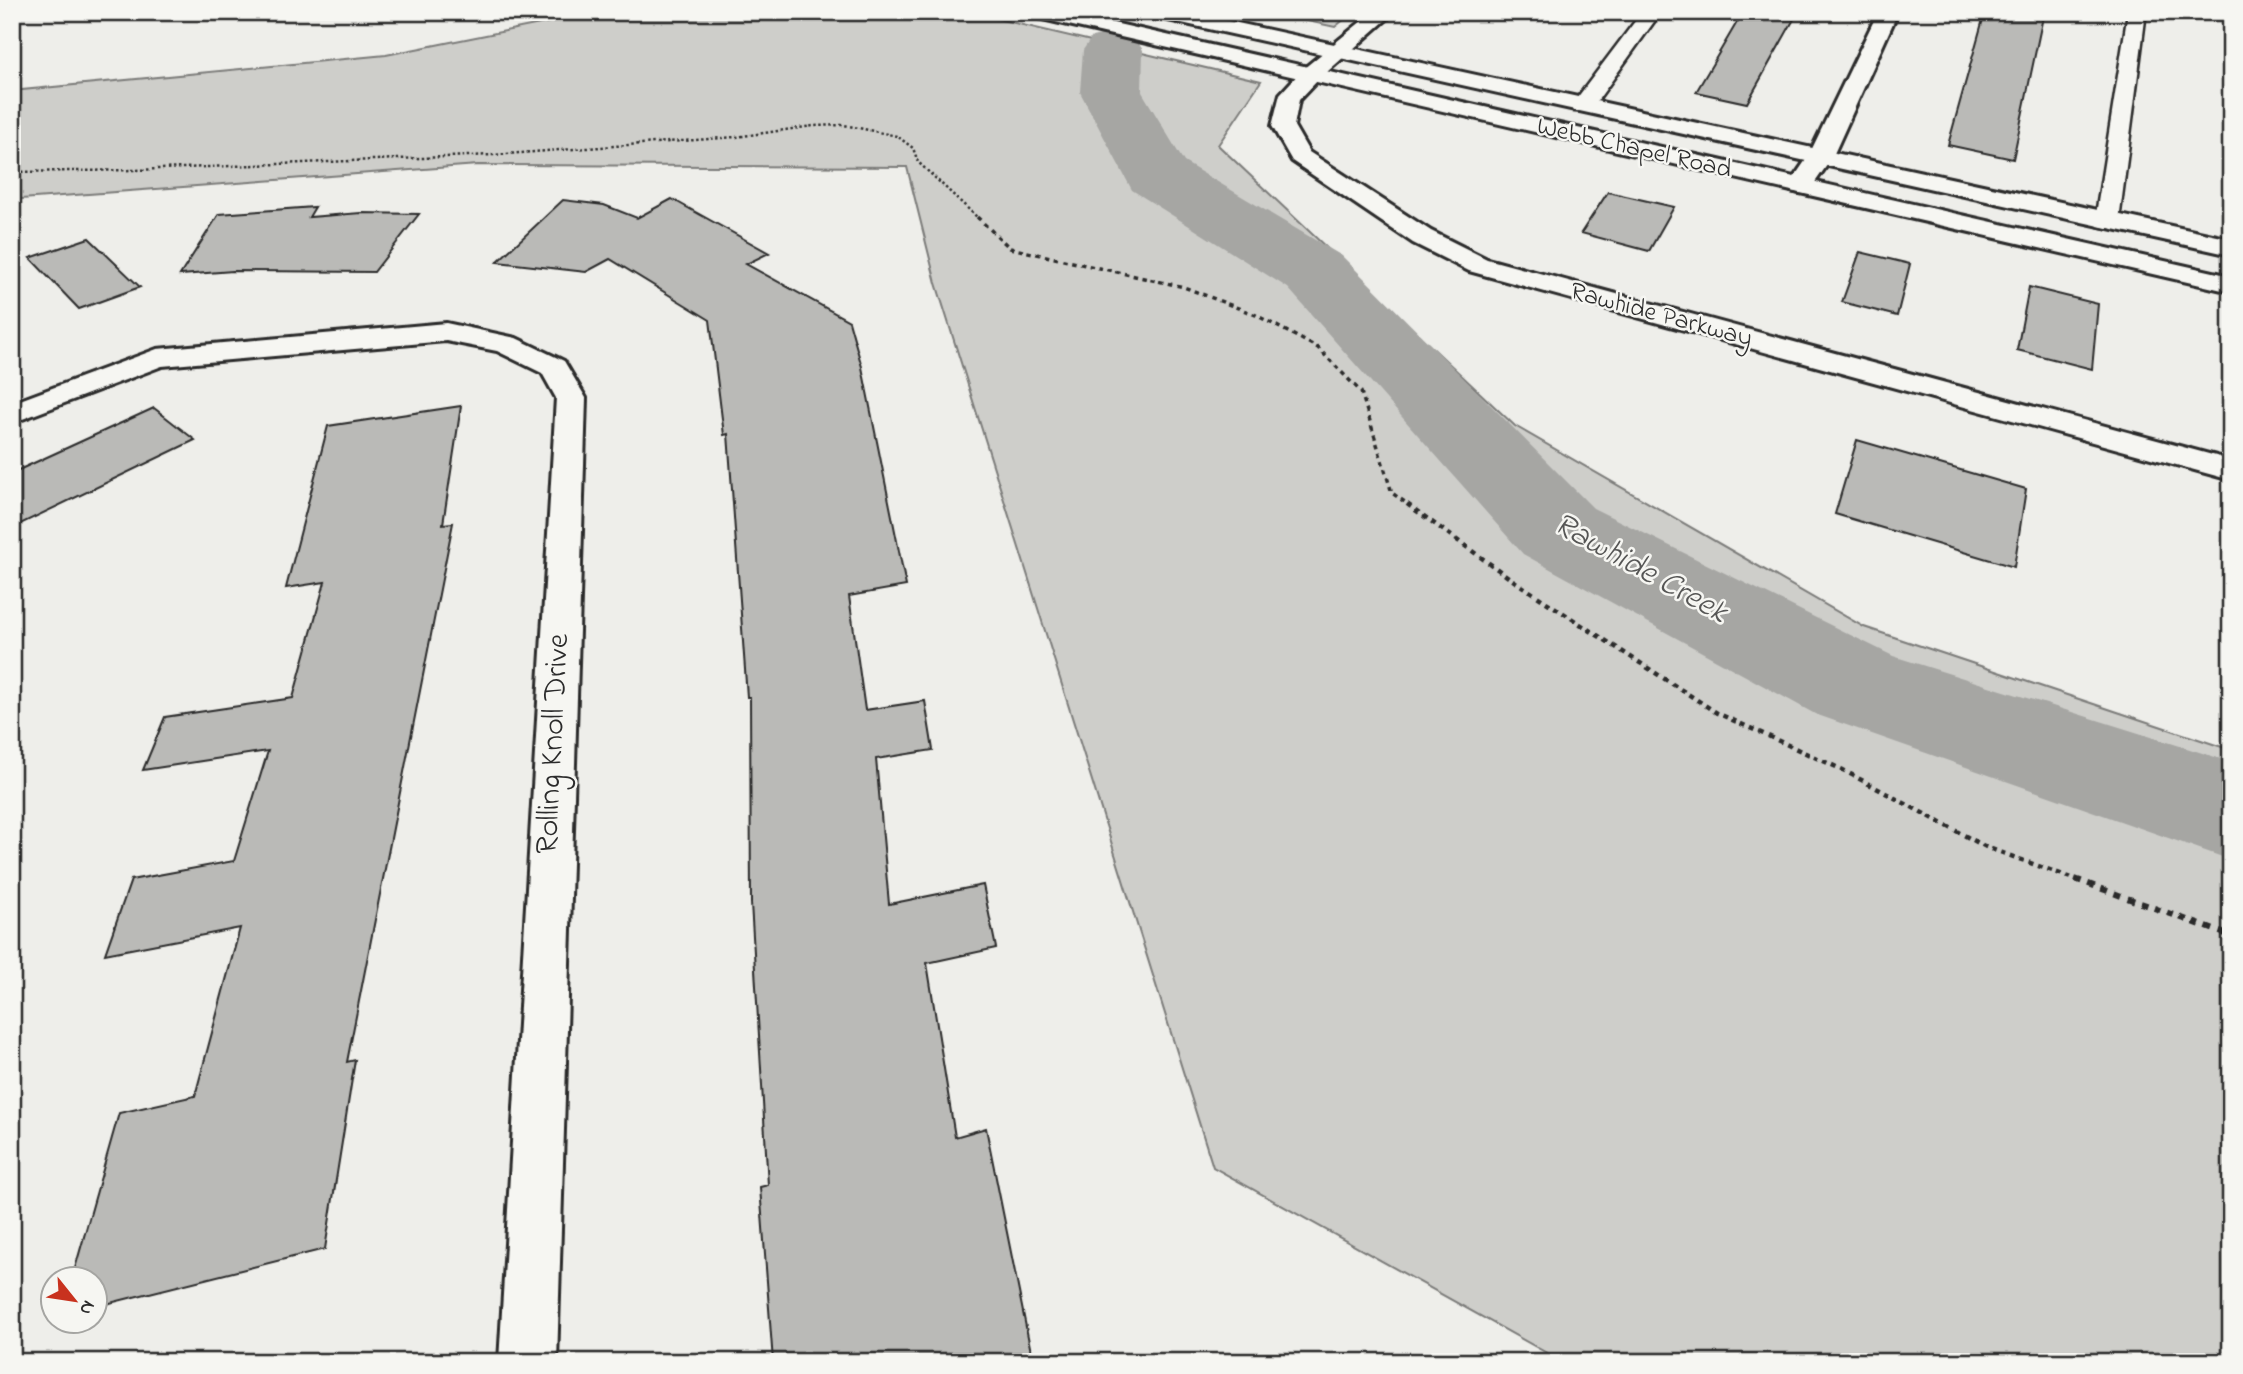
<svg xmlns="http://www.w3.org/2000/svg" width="2243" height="1374" font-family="'Indie Flower',sans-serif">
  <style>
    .green { fill: #cececa; stroke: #7c7c7a; stroke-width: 2 }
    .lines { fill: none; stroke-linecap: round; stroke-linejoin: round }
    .river { fill: #a6a6a3; fill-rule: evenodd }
    .building { fill: #babab7; stroke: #2b2b2b; stroke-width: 2 }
    .lane-casing { stroke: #2b2b2b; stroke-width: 5 }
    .street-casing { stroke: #2b2b2b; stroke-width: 6 }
    .secondary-casing { stroke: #2b2b2b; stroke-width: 6 }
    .path-far3 { stroke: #2b2b2b; stroke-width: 2.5; stroke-dasharray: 2.5 2.5; stroke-linecap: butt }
    .path-far2 { stroke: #2b2b2b; stroke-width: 3.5; stroke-dasharray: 4.5 4.5; stroke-linecap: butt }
    .path-far1 { stroke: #2b2b2b; stroke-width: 4.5; stroke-dasharray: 5 5; stroke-linecap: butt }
    .path { stroke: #2b2b2b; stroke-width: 6; stroke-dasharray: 7 7; stroke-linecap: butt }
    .lane { fill: #f6f6f2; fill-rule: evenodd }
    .street { fill: #f6f6f2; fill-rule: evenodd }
    .secondary { fill: #f6f6f2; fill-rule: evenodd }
    .labels { text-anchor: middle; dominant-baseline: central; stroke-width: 5; stroke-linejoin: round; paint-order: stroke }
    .far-street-label { font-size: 26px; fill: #2b2b2b; stroke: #f6f6f2 }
    .street-label { font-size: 32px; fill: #2b2b2b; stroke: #f6f6f2 }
    .water-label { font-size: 33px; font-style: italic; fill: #565655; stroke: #f6f6f2 }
  </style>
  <rect width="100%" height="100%" fill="#eeeeea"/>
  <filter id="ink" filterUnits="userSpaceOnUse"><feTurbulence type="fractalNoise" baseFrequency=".0143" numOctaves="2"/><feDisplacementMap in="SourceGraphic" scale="14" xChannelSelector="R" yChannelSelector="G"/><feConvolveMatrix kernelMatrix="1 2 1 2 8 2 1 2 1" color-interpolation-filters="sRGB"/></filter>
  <g filter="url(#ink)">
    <path class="green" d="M600,12H968L1261,81L1218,145L1515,426L1864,627L2231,750V1362H1563L1213,1167L936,283L907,167L478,165L21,199L12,204V91L386,55Z
      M1266,12H1353L1335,27Z"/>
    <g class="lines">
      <path class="river" d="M1113,32L1134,37L1143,50L1142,92L1184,162L1342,256L1593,508L1893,656L2231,762V860L1815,714L1523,554L1288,288L1132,190L1080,92L1083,50L1092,37Z"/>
    </g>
    <path class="building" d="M1743,12H1798L1747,103L1696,92Z
      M1985,12H2044L2013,159L1948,145Z
      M1608,192L1674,207L1649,251L1581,233Z
      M672,199L769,253L746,264L849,321L862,367L906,586L849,596L865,710L925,701L933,750L876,759L889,904L983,885L996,948L927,963L955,1137L986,1128L1033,1362H773L760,1187L768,1185L751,903L750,697H747L728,434L724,435L710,320L610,259L586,272L497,262L563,200L604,205L637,218Z
      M315,207L309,217L361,213L419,214L374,272L233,271L180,275L219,214Z
      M89,238L140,287L79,309L30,258Z
      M1860,252L1910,264L1897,316L1842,302Z
      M2029,287L2098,304L2092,369L2017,350Z
      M461,406L443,524L453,523L347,1062L355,1060L325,1249L94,1307V1279H72L119,1113L195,1096L240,928L105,954L131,880L234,861L268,751L143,770L165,717L293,698L325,582L286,588L328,426Z
      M154,408L195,440L12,528V473Z
      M1857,440L2026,489L2014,567L1835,514Z"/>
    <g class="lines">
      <defs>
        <path id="lane" d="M1642,12H1661L1590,111H1574L1571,106Z
          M2128,12H2146L2119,221L2116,226L2107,228L2098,226L2095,221Z"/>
        <path id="street" d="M1373,12H1395L1319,79L1299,100L1294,126L1309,152L1431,231L1487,259L2231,460V480L1469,271L1413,243L1292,161L1272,126L1280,94L1303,69Z
          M1878,12H1898L1832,158L1809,191L1800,193L1791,191L1788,186L1808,157Z
          M446,323L516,338L564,361L586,398L557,1362H499L556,398L542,373L497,351L446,341L162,366L12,423V403L157,349Z"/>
        <path id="secondary" d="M1028,12H1065L2231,276V292L1038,18Z
          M1149,12H1187L2231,239V255L1159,18Z"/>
      </defs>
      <use href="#lane" class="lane-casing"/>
      <use href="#street" class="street-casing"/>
      <use href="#secondary" class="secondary-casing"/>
      <path class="path-far3" d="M12,172L136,170L493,155L736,137L813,126L844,125L897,136L913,148L918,162L979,219"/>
      <path class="path-far2" d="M977,217L1010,248L1184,287L1256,315L1318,348L1361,392L1392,493L1409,505"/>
      <path class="path-far1" d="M1407,504L1511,579L1717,713L1841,769L1986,847L2080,881"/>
      <path class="path" d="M2075,879L2231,936"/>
      <use href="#lane" class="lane"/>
      <use href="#street" class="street"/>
      <use href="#secondary" class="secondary"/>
    </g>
  </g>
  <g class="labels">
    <g class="far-street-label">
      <text transform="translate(1634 149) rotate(13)">Webb Chapel Road</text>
      <text transform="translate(1661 316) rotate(15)">Rawhide Parkway</text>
    </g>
    <g class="street-label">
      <text transform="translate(554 744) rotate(-87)">Rolling Knoll Drive</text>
    </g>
    <g class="water-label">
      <text transform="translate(1640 569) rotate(29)">Rawhide Creek</text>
    </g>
  </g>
  <rect width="2243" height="1374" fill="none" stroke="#f6f6f2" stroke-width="42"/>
  <rect x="21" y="21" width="2201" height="1332" fill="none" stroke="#2b2b2b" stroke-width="2.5" filter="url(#ink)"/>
  <g transform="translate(74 1300) rotate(120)"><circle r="33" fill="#f6f6f2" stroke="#a5a5a2" stroke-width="2"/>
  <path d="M0-5L12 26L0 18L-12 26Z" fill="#c8321e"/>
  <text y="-10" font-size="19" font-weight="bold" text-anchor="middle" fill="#2b2b2b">N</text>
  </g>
</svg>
